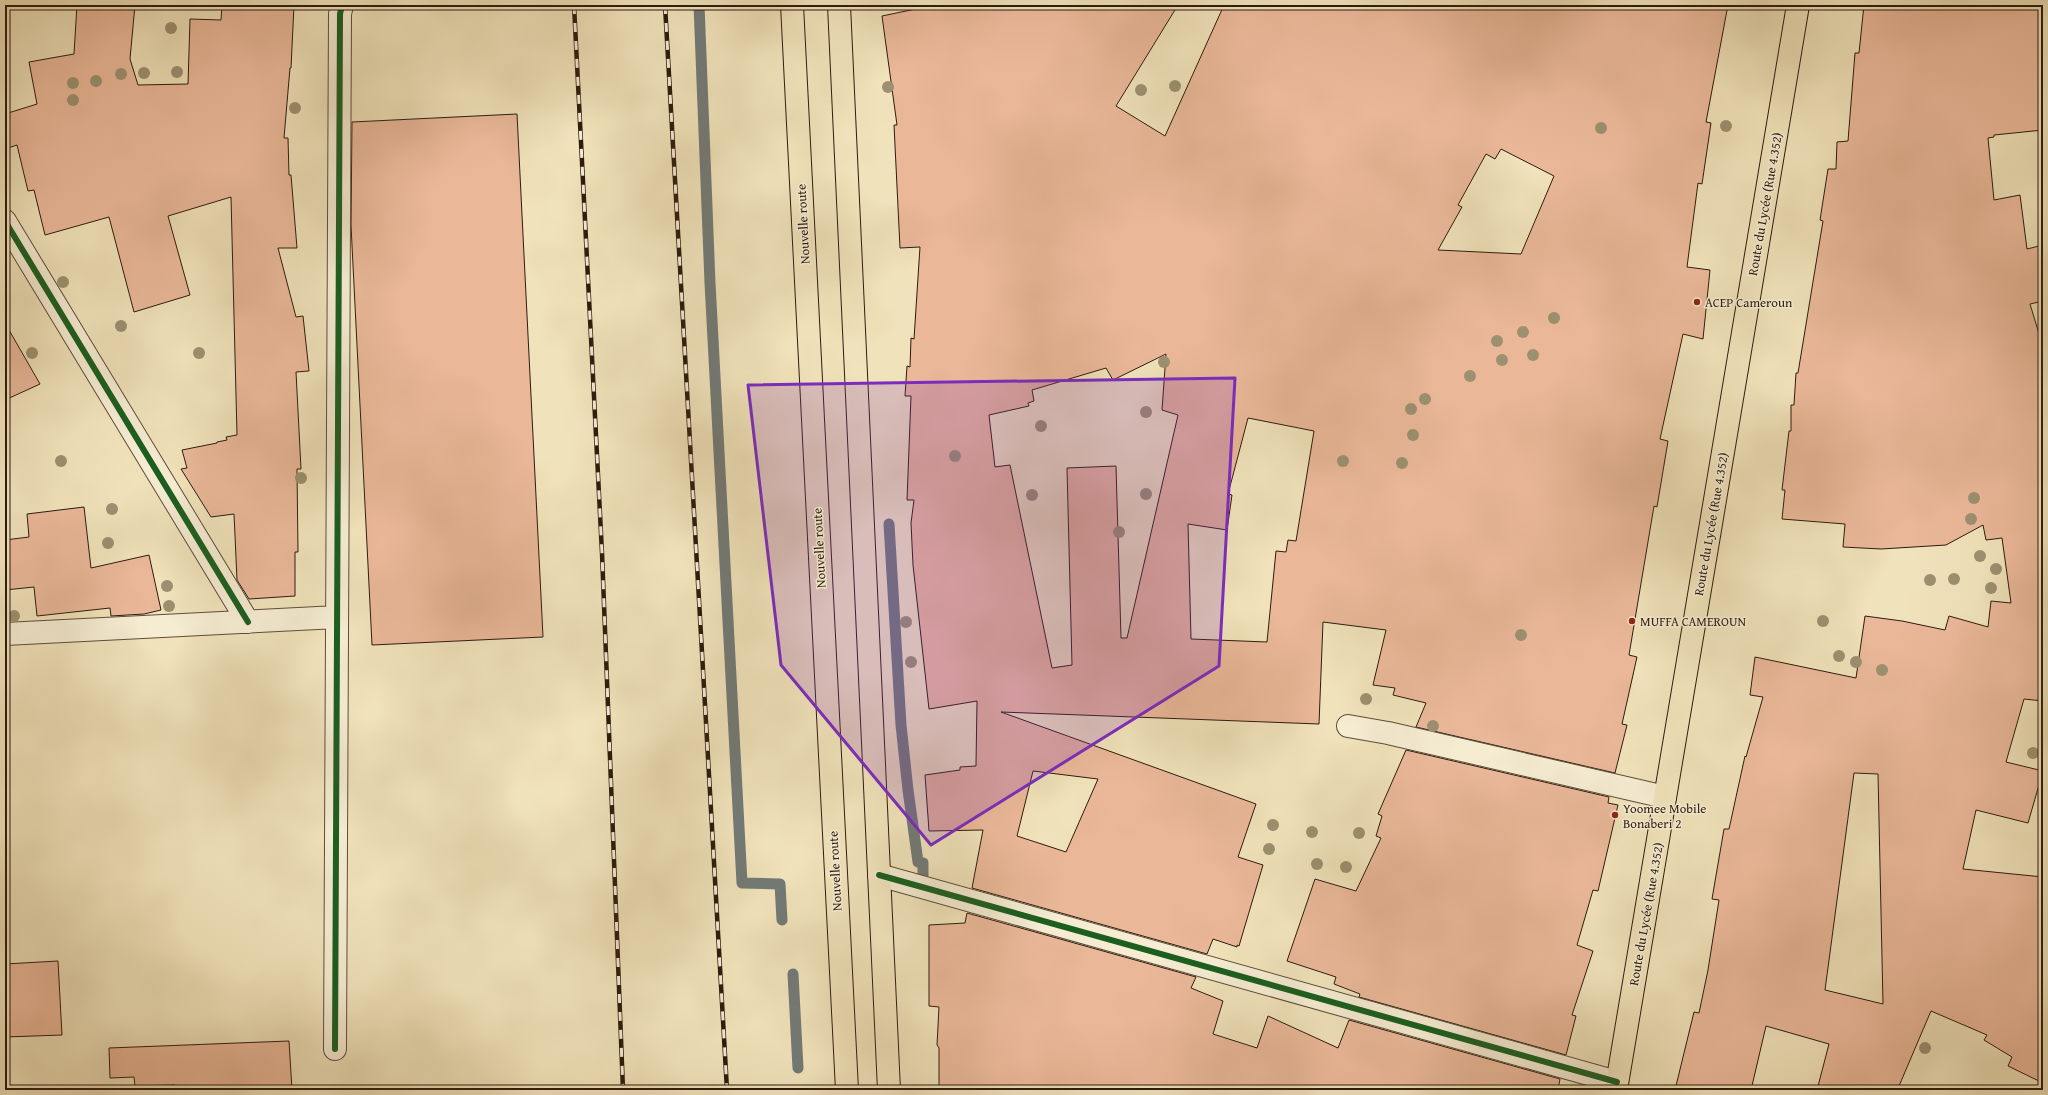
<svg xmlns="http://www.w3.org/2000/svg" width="2048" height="1095" font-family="'Gentium Book Plus',serif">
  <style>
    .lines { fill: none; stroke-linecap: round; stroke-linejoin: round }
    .stream { stroke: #727a76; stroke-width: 11 }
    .building { fill: #eab899; stroke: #2d1b0e; fill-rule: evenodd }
    .minor-casing { stroke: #5e4d39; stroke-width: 24 }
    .major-casing { stroke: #2d1b0e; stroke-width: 24 }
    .highway-casing { stroke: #2d1b0e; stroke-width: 24 }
    .minor { stroke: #f5ecd2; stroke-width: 22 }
    .major { stroke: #f0e2ba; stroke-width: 22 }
    .highway { stroke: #f0e2ba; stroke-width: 22 }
    .rail-casing { stroke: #2d1b0e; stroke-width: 4.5 }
    .rail { stroke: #f5ecd2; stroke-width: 3; stroke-dasharray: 9; stroke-linecap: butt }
    .cycleway-casing { stroke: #f5ecd2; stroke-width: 8 }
    .cycleway { stroke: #1b5e20; stroke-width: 6 }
    .tree { fill: #9c9070 }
    .marked { fill: #7b2cbf; fill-opacity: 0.2; stroke: #7b2cbf; stroke-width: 3; stroke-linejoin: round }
    .poi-dot { fill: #8f2418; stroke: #f5ecd2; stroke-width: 1.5 }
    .labels { text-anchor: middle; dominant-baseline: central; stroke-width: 3; stroke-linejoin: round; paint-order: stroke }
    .street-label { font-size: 13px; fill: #2d1b0e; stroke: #f5ecd2 }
    .poi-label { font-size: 13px; fill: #2d1b0e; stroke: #f5ecd2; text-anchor: start }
  </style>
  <rect width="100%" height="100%" fill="#f0e2ba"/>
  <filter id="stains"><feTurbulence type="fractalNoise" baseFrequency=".005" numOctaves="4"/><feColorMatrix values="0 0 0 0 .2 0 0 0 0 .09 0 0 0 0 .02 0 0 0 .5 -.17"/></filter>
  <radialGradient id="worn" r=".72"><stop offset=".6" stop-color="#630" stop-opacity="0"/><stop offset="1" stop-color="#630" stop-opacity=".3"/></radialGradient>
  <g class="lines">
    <path class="stream" d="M699,5L710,283L742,883L780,884L782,920
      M889,524L901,725L908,790L918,862L923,863V887
      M793,974L798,1068"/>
  </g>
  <path class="building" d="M77,5H135L130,59L138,85L188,84L190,19L221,20L222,5H294L291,68H290L284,138H288L289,175H291L297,248H278L296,317L303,316L309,371L296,372L301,469H297L298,552H295V596L249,599L237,580L234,514L211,517L181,469L187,468L182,450L217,443V442L227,440L226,437L237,435L231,197L168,216L190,295L134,312L109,217L45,235L34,190L28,191L17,145L5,149V114L37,104L29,62L74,54Z
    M935,5H1178L1116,106L1165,136L1224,5H1728L1706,122L1711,123L1702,184L1698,183L1687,267L1710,270L1703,339L1683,334L1660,439L1668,441L1657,507L1654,506L1629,655L1637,657L1622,724L1627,725L1615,773L1416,727L1426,703L1393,695L1395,688L1373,685L1386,630L1323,622L1319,724L1001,712L1256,804L1238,857L1263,865L1239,946L1237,945V947L1213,939L1207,954L972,888L983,830L929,831L925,775L960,770V767L976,766L977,701L929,709L913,565L911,523L914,500H907L911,396H905L907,366L910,367L911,338L914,339L920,247L900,248L894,125H897L882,16ZM1501,149L1554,176L1521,254L1438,250L1462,207L1458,205L1486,154L1495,159ZM1166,354L1162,410L1178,415L1127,638H1121L1116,466L1067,468L1072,665L1052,668L1010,465L995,467L989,415L1029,406L1028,403L1034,401L1032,390L1106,368L1113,380ZM1248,418L1314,431L1296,541L1288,540L1286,552L1276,551L1267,642L1191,639L1188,524L1227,530L1232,495L1228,494ZM1033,771L1098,779L1066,852L1017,836Z
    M1864,5H2043V130L1994,135V137L1988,138L1994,200L2020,195L2027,249L2043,245V301L2030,304L2043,347V701L2024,699L2006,762L2043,771L2028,823L1976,810L1963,869L2043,877V1083L2008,1066L2012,1057L1984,1040L1987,1035L1931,1011L1899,1086L1897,1085L1895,1090H1817L1829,1044L1766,1026L1751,1090H1675L1694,1012L1699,1013L1708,970L1719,900L1712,899L1724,829H1729L1745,756L1746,757L1763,697L1750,695L1755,657L1856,678L1865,616L1902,621L1945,630L1949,616L1988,627L1991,601L2011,603L2002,538L1986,540L1983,525L1946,545L1881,549L1843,547L1845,524L1782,519L1785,490H1782L1789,431H1791V405H1794L1796,373H1798L1823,221L1820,220L1828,169H1836L1837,142L1848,141L1855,53H1859ZM1854,773L1878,774L1883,1004L1825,990Z
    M517,114L543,637L372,645L351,225L352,122Z
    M5,323L40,384L5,400Z
    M84,507L91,568L149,555L161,610L144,614L111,616L110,608L37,616L34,587L5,590V540L29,537L27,514Z
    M1406,750L1609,797L1608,803L1618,805L1598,891L1593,890L1577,945L1593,951L1572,1015L1576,1016L1566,1055L1359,997L1360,994L1334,984L1336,977L1287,961L1315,879L1356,891L1381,838L1376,836L1382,816L1378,814Z
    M967,913L1196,977L1191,988L1223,1001L1213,1034L1257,1048L1268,1016L1338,1048L1349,1020L1560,1079L1558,1090H939V1048L937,1045L939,1007L929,1006V925L965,923Z
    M58,961L62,1035L5,1037V964Z
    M289,1041L292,1090H176L175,1085L135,1086L134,1077L110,1078L109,1048Z"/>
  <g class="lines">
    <defs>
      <path id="minor" d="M5,221L248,622
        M5,634L337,617
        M1348,726L1388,733L1665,797
        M879,875L1617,1082
        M335,1049L340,14L342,5"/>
      <path id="major" d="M1616,1090L1798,5"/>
      <path id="highway" d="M792,5L847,1090
        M839,5L889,1090"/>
    </defs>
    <use href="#minor" class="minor-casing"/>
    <use href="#major" class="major-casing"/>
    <use href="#highway" class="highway-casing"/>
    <use href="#minor" class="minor"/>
    <use href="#major" class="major"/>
    <use href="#highway" class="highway"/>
    <defs>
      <path id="rail" d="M574,5L602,553L623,1090
        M665,5L727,1090"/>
    </defs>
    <use href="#rail" class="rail-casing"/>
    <use href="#rail" class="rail"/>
    <defs>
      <path id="cycleway" d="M5,221L248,622
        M879,875L1617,1082
        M335,1049L340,14L342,5"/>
    </defs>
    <use href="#cycleway" class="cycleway-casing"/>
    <use href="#cycleway" class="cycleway"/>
  </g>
  <g class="tree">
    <circle cx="171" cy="28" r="6"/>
    <circle cx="177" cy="72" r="6"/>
    <circle cx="144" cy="73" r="6"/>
    <circle cx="121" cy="74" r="6"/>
    <circle cx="96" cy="81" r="6"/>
    <circle cx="73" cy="83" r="6"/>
    <circle cx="1175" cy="86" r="6"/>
    <circle cx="888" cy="87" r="6"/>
    <circle cx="1141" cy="90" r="6"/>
    <circle cx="73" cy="100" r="6"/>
    <circle cx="295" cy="108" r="6"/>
    <circle cx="1726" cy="126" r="6"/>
    <circle cx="1601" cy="128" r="6"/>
    <circle cx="63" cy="282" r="6"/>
    <circle cx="1554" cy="318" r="6"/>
    <circle cx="121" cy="326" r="6"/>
    <circle cx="1523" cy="332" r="6"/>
    <circle cx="1497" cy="341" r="6"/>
    <circle cx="32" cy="353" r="6"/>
    <circle cx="199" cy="353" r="6"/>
    <circle cx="1533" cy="355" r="6"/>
    <circle cx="1502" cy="360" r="6"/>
    <circle cx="1164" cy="362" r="6"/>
    <circle cx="1470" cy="376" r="6"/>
    <circle cx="1425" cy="399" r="6"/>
    <circle cx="1411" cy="409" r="6"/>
    <circle cx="1146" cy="412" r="6"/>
    <circle cx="1041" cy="426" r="6"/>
    <circle cx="1413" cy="435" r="6"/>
    <circle cx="955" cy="456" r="6"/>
    <circle cx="61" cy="461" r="6"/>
    <circle cx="1343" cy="461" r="6"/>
    <circle cx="1402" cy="463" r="6"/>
    <circle cx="301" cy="478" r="6"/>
    <circle cx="1146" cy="494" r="6"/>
    <circle cx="1032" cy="495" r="6"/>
    <circle cx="1974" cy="498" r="6"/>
    <circle cx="112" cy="509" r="6"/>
    <circle cx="1971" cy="519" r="6"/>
    <circle cx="1119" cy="532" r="6"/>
    <circle cx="108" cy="543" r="6"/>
    <circle cx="1980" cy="556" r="6"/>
    <circle cx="1996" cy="569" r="6"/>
    <circle cx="1954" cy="579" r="6"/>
    <circle cx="1930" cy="580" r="6"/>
    <circle cx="167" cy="586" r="6"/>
    <circle cx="1991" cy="588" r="6"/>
    <circle cx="169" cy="606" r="6"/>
    <circle cx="14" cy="616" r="6"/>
    <circle cx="1823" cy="621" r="6"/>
    <circle cx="906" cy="622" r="6"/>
    <circle cx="1521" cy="635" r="6"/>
    <circle cx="1839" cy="656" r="6"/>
    <circle cx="911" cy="662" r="6"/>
    <circle cx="1856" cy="662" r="6"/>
    <circle cx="1882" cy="670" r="6"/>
    <circle cx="1366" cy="699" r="6"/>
    <circle cx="1433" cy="726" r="6"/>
    <circle cx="2033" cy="753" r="6"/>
    <circle cx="1273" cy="825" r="6"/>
    <circle cx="1312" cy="832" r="6"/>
    <circle cx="1359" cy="833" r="6"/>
    <circle cx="1269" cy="849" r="6"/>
    <circle cx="1317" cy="864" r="6"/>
    <circle cx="1346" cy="867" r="6"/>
    <circle cx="1925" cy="1048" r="6"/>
  </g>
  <path class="marked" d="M1235,378L1219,666L931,845L781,665L748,385Z"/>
  <g class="poi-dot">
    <circle cx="1697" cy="302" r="4"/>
    <circle cx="1632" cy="621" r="4"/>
    <circle cx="1615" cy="815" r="4"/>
  </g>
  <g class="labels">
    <g class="street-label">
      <text transform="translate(1765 204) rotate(-80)">Route du Lycée (Rue 4.352)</text>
      <text transform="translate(803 224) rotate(-93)">Nouvelle route</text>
      <text transform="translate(1711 524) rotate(-80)">Route du Lycée (Rue 4.352)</text>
      <text transform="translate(819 548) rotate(-93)">Nouvelle route</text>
      <text transform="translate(835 871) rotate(-93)">Nouvelle route</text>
      <text transform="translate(1646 914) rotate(-80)">Route du Lycée (Rue 4.352)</text>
    </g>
    <g class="poi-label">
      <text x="1705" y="302">ACEP Cameroun</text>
      <text x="1640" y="621">MUFFA CAMEROUN</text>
      <text x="1623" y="808">Yoomee Mobile<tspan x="1623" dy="15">Bonaberi 2</tspan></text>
    </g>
  </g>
  <rect width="2048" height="1095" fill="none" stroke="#f0e2ba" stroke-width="20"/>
  <rect x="6" y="6" width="2036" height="1083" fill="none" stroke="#2d1b0e" stroke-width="2"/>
  <rect x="10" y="10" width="2028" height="1075" fill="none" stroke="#2d1b0e"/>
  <rect width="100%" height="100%" filter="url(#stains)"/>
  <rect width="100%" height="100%" fill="url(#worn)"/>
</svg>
